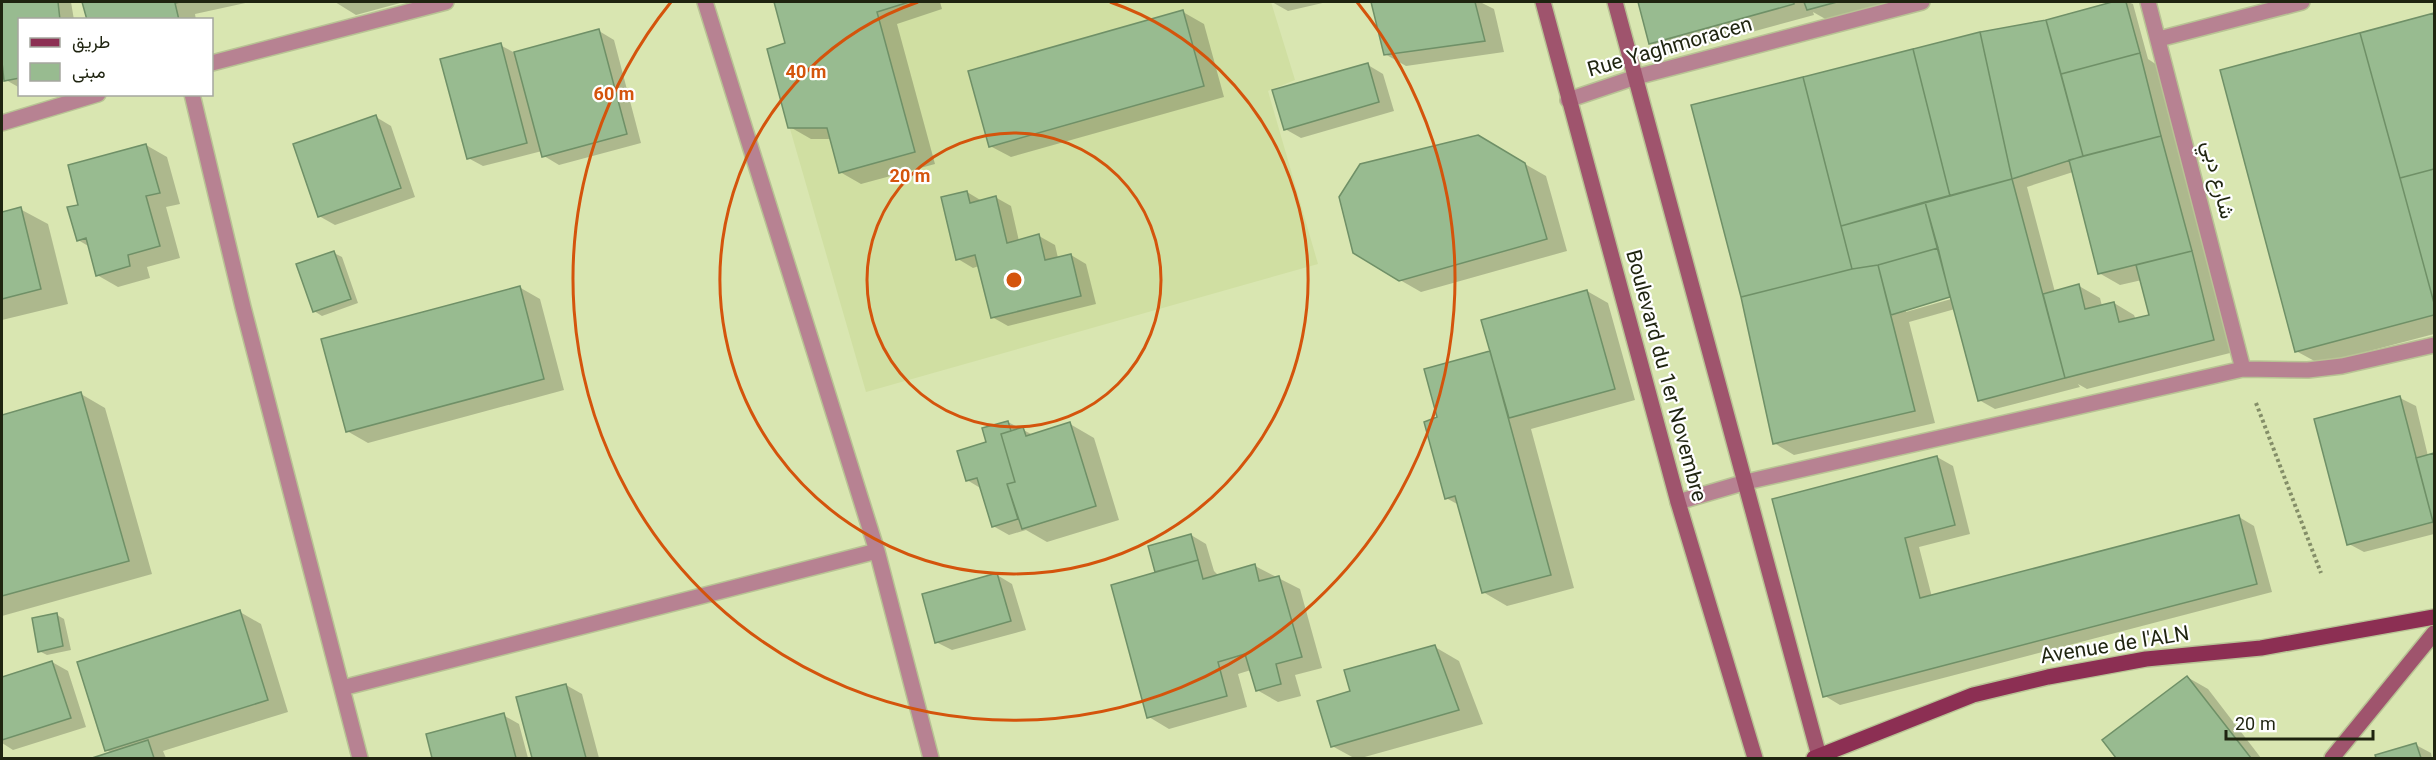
<svg xmlns="http://www.w3.org/2000/svg" width="2436" height="760" font-family="Georgia,Vazirmatn,serif">
  <style>
    .built { fill: #d0dfa2 }
    .shadow { fill: #0003; fill-rule: evenodd }
    .building { fill: #98bb90; stroke: #6f9067; stroke-width: 1.5 }
    .lines { fill: none; stroke-linecap: round; stroke-linejoin: round }
    .street-casing { stroke: #b8c394; stroke-width: 18 }
    .secondary-casing { stroke: #b8c394; stroke-width: 18 }
    .primary-casing { stroke: #b8c394; stroke-width: 18 }
    .path { stroke: #848e68; stroke-width: 4; stroke-dasharray: 3 3; stroke-linecap: butt }
    .street { stroke: #b78292; stroke-width: 15 }
    .secondary { stroke: #9f546d; stroke-width: 15 }
    .primary { stroke: #8c2f53; stroke-width: 15 }
    .ring { fill: none; stroke: #d4540c; stroke-width: 3 }
    .labels { text-anchor: middle; dominant-baseline: central; stroke-width: 4.5; stroke-linejoin: round; paint-order: stroke }
    .street-label { font-size: 21px; fill: #1f2410; stroke: #fff }
    .centre { fill: #d4540c; stroke: #fff; stroke-width: 3 }
    .ring-label { font-size: 18px; text-anchor: middle; font-weight: bold; fill: #d4540c; stroke: #fff; stroke-width: 4.5; stroke-linejoin: round; paint-order: stroke }
  </style>
  <rect width="100%" height="100%" fill="#d9e6b1"/>
  <path class="built" d="M774,2H1271L1295,80L1268,91L1318,264L866,392L767,49L785,43Z"/>
  <path class="shadow" d="M2,2H71L74,20H20V88L6,80L2,52Z
    M84,2H250L195,14L196,20H88Z
    M335,2H404L356,15Z
    M775,2H940L942,9L897,24L935,164L861,184L840,172L832,139H811L790,127L787,44Z
    M1272,2H1327L1288,11Z
    M1372,2H1480L1494,9L1504,52L1406,66L1385,54Z
    M1639,2H1898L1829,21L1813,12L1814,15L1671,54L1651,43Z
    M2118,2H2128L2133,4L2148,59L2160,67L2234,352L2087,389L2078,384L2080,387L1995,409L1979,400L1955,309L1909,322L1935,423L1794,455L1774,443L1743,299L1693,106L1981,33L2045,21ZM2073,172L2099,273L2120,285L2142,280L2151,316L2136,320L2134,315L2114,303L2102,306L2100,298L2079,286L2055,292L2027,187ZM1957,294L1958,297L1906,312V308Z
    M1183,12L1204,24L1224,97L1011,157L990,146Z
    M2434,15V334L2320,364L2296,351L2221,71Z
    M599,31L614,40L641,143L559,165L544,156L542,151L483,166L468,158L500,45L515,53Z
    M1368,65L1383,74L1394,111L1301,138L1285,129Z
    M376,117L391,126L415,197L335,225L319,216Z
    M1478,137L1546,176L1567,251L1421,292L1400,280Z
    M146,145L167,157L180,204L166,207L180,258L147,267L150,278L118,287L97,275L90,247L78,240L80,206Z
    M967,192L982,201L995,197L1011,206L1019,241L1039,236L1055,245L1058,258L1071,255L1086,264L1096,304L1008,326L992,317L979,266L973,268L958,259Z
    M20,209L48,224L68,304L2,320V213Z
    M334,253L342,257L358,303L322,316L314,311Z
    M519,287L540,299L564,390L368,443L347,431Z
    M1587,291L1608,303L1635,400L1531,429L1574,588L1507,606L1483,592L1459,505L1446,498L1439,418L1490,353Z
    M81,394L105,408L152,574L2,616V416Z
    M2400,398L2416,406L2428,456L2434,454V534L2364,552L2349,544Z
    M1008,422L1033,435L1070,424L1094,438L1119,520L1047,542L1026,530L1009,535L993,526L982,489L967,480L988,443Z
    M1937,457L1953,466L1970,534L1919,547L1932,597L2239,517L2254,526L2272,592L1840,705L1825,696Z
    M1191,535L1206,544L1214,571L1219,576L1255,566L1300,589L1322,668L1295,675L1301,696L1278,702L1257,690L1251,670L1238,674L1247,707L1169,729L1149,717L1160,573L1156,571Z
    M997,575L1012,584L1026,630L952,650L936,642Z
    M240,612L261,624L288,712L163,751L166,758H97L112,753L106,750Z
    M57,615L64,619L71,650L47,655L39,651Z
    M1435,647L1459,661L1483,724L1361,758H1354L1332,746L1352,693Z
    M52,662L68,671L86,727L13,750L2,743V678Z
    M2187,677L2208,689L2261,758H2118L2104,740Z
    M566,685L582,694L599,758H534L518,698Z
    M503,715L519,724L528,758H434L427,735Z
    M2416,745L2431,753L2432,758H2377V756Z"/>
  <path class="building" d="M2,2H58L60,20H20V78L4,81L2,62Z
    M82,2H180L175,3L179,20H87Z
    M774,2H909L877,12L915,152L839,173L827,128H788L767,49L785,43Z
    M1371,2H1475L1485,41L1384,55Z
    M1638,2H1794V4L1649,44Z
    M1804,2H1837L1807,10Z
    M2112,2H2126L2140,53L2061,74L2046,20Z
    M1183,10L1204,86L989,147L968,71Z
    M2434,13V315L2295,352L2220,70Z
    M2434,13V169L2400,178L2360,33Z
    M2046,20L2083,156L2012,179L1980,32Z
    M599,29L627,134L542,157L514,52Z
    M1980,32L2012,179L1950,196L1913,49Z
    M501,43L527,143L467,159L440,59Z
    M1913,49L1950,196L1841,226L1803,77Z
    M2140,53L2161,136L2083,156L2061,74Z
    M1368,63L1379,102L1284,130L1272,90Z
    M1803,77L1852,269L1741,297L1691,105Z
    M376,115L401,188L318,217L293,144Z
    M1478,135L1525,163L1547,239L1399,281L1353,253L1339,197L1360,164Z
    M2161,136L2192,251L2098,274L2069,160Z
    M146,144L160,193L146,196L160,246L128,255L130,266L96,276L86,238L77,241L67,207L78,205L68,165Z
    M2434,169V303L2400,178Z
    M2012,179L2065,378L1978,401L1925,202Z
    M967,191L970,203L996,196L1007,243L1039,234L1045,260L1071,254L1081,296L991,318L975,255L956,260L941,197Z
    M1925,202L1938,248L1878,265L1852,269L1841,226Z
    M21,207L41,289L2,299V212Z
    M1938,248L1950,297L1891,315L1878,265Z
    M334,251L351,299L313,312L296,264Z
    M2192,251L2214,340L2065,378L2043,294L2079,284L2085,309L2114,302L2119,322L2149,315L2136,265Z
    M1878,265L1915,411L1773,444L1741,297L1852,269Z
    M520,286L544,379L346,432L321,339Z
    M1587,290L1615,389L1509,418L1481,320Z
    M1490,351L1551,575L1482,593L1455,496L1445,499L1424,422L1437,417L1424,369Z
    M81,392L129,561L2,596V415Z
    M2400,396L2433,522L2347,545L2314,419Z
    M1008,421L1011,431L1001,434L1015,482L1007,484L1018,519L992,527L977,478L966,481L957,451L986,442L982,428Z
    M1070,422L1096,506L1022,529L1007,484L1015,482L1001,434L1023,427L1026,436Z
    M2434,453V521L2433,522L2416,458Z
    M1937,456L1955,525L1905,538L1920,598L2239,515L2257,584L1823,697L1772,499Z
    M1191,534L1198,560L1155,572L1148,546Z
    M1198,560L1203,579L1255,564L1259,581L1279,576L1302,657L1276,664L1281,684L1256,691L1245,654L1218,662L1227,696L1147,718L1111,585Z
    M997,573L1011,621L935,643L922,594Z
    M240,610L268,700L105,751L77,662Z
    M57,613L63,646L38,652L32,618Z
    M1435,645L1459,710L1331,747L1317,701L1350,691L1344,670Z
    M52,661L71,718L2,740V677Z
    M2187,676L2251,758H2116L2102,740Z
    M566,684L586,758H532L516,697Z
    M504,713L516,758H432L426,734Z
    M148,740L154,758H92Z
    M2416,743L2421,758H2376L2375,755Z"/>
  <g class="lines">
    <defs>
      <path id="street" d="M705,2L877,551L931,758
        M2148,2L2243,369
        M2159,39L2302,2
        M212,63L446,2
        M192,94L243,307L360,758
        M1568,100L1636,77L1922,2
        M2,123L98,94
        M1678,502L1746,482L2243,369L2308,370L2342,366L2434,345
        M342,688L877,551"/>
      <path id="secondary" d="M1543,2L1678,502L1755,758
        M1615,2L1819,756
        M2332,758L2434,633"/>
      <path id="primary" d="M1814,758L1973,695L2048,677L2146,659L2261,648L2434,617"/>
    </defs>
    <use href="#street" class="street-casing"/>
    <use href="#secondary" class="secondary-casing"/>
    <use href="#primary" class="primary-casing"/>
    <path class="path" d="M2256,403L2321,573"/>
    <use href="#street" class="street"/>
    <use href="#secondary" class="secondary"/>
    <use href="#primary" class="primary"/>
  </g>
  <g class="ring">
    <circle cx="1014" cy="280" r="147"/>
    <path d="M1110 2A294 294 0 1 1 918 2"/>
    <path d="M1357 2A441 441 0 1 1 671 2"/>
  </g>
  <g class="labels">
    <g class="street-label">
      <text transform="translate(1670 48) rotate(-16)">Rue Yaghmoracen</text>
      <text transform="translate(2217 180) rotate(76)">شارع دبي</text>
      <text transform="translate(1665 376) rotate(75)">Boulevard du 1er Novembre</text>
      <text transform="translate(2115 646) rotate(-9)">Avenue de l'ALN</text>
    </g>
  </g>
  <circle cx="1014" cy="280" r="9" class="centre"/>
  <g class="ring-label">
    <text x="806" y="78">40 m</text>
    <text x="614" y="100">60 m</text>
    <text x="910" y="182">20 m</text>
  </g>
  <rect width="2436" height="760" fill="none" stroke="#1f2410" stroke-width="6"/>
  <rect x="18" y="18" width="195" height="78" fill="#ffffff" stroke="#a5a79f" stroke-width="1.5"/>
  <rect x="30" y="38" width="30" height="9" fill="#8c2f53" stroke="#a5a79f" stroke-width="1.5"/>
  <text x="72" y="48" font-size="18" fill="#1f2410">طريق</text>
  <rect x="30" y="63" width="30" height="18" fill="#98bb90" stroke="#a5a79f" stroke-width="1.5"/>
  <text x="72" y="78" font-size="18" fill="#1f2410">مبنى</text>
  <path d="M2226 730v9h147v-9" fill="none" stroke="#1f2410" stroke-width="3"/>
  <text x="2235" y="730" font-size="18" fill="#1f2410" stroke="#ffffff" stroke-width="4.5" paint-order="stroke">20 m</text>
</svg>
